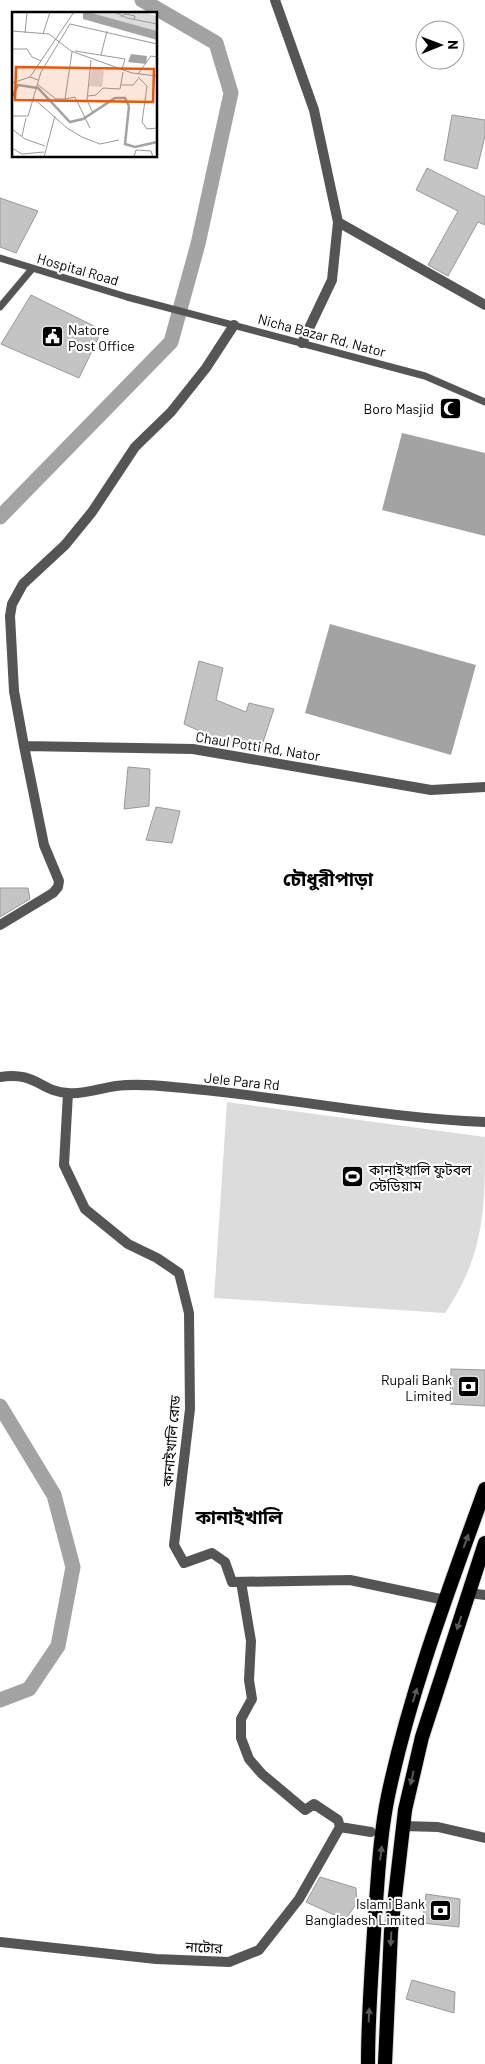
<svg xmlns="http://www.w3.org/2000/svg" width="485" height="2064" font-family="Barlow,'Noto Sans Bengali',sans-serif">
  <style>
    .green { fill: #dcdcdc }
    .water { fill: #a3a3a3 }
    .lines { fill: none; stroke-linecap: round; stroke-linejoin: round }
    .canal { stroke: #a3a3a3; stroke-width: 15 }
    .building { fill: #c4c4c4; stroke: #999 }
    .trunk-casing { stroke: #dbdbdb; stroke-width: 16 }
    .service { stroke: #555; stroke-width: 7 }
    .minor { stroke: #555; stroke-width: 10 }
    .trunk { stroke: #000; stroke-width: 14 }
    .oneway { fill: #595959 }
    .labels { text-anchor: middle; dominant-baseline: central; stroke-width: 4.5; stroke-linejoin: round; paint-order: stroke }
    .street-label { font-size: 14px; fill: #000; stroke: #fff }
    .poi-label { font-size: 14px; fill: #000; stroke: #fff; text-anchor: end }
    .district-label { font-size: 19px; font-weight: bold; fill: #000; stroke: #fff }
    .inset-river { fill: none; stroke: #a3a3a3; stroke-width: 2.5 }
    .inset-road { fill: none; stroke: #999; stroke-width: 1 }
    .view { fill: #e8590c; fill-opacity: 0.15; stroke: #e8590c; stroke-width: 2.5 }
    .inset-edge { fill: none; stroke: #000; stroke-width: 2.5 }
  </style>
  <rect width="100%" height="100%" fill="#fff"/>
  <path class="green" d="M227,1102L485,1137C485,1209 485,1253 445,1313L214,1298Z"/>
  <path class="water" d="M402,433L485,453V536L382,510Z
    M330,624L476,665L451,755L305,713Z"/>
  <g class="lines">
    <path class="canal" d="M0,517L171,342L198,244L231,93L216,43L142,0
      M0,1406L54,1495L73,1567L58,1646L29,1689L0,1700"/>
  </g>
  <path class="building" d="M452,115L485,120V136L477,169L444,160Z
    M427,168L485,197V225L478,222L448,276L428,265L458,211L416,190Z
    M0,198L38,211L16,253L0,247Z
    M31,295L102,330L79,378L1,344Z
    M199,661L223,668L216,700L246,712L249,703L274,709L260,751L229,744L184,724Z
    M128,767L150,769L149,806L124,809Z
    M156,807L180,811L172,843L146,840Z
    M0,888H28L30,899L0,917Z
    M451,1369L485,1370V1406L450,1404Z
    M320,1877L356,1888L357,1903L347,1917L332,1914L306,1902Z
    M426,1894L460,1899L459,1927L422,1923Z
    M412,1980L455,1992L454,2013L406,1999Z"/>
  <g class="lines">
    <defs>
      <path id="trunk" d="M368,2064C368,2015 372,1966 375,1916C378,1877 380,1835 388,1796C410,1691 449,1589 485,1489
        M385,2064L391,1931L405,1810L422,1737L485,1543"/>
    </defs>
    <use href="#trunk" class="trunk-casing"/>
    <path class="service" d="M0,258L127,297L425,376L485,402
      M0,307L32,269"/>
    <path class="minor" d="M275,0L314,110L338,222L332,280L302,343
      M338,222L485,305
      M24,746L14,691L10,616L12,604L23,584L65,545L92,512L135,447L171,412L206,368L234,325
      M0,925L53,893L58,887L59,881L44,845L24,746L193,749L431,790L485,787
      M0,1077C36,1071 41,1092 68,1093C83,1095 101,1088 116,1086C138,1083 163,1086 184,1088C285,1097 384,1118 485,1122
      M68,1093L64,1165L85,1209L128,1244L157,1258L179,1273L189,1313L190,1409L174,1545L184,1563L212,1553L225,1562L232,1582L350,1580L445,1600
      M241,1582L251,1641L249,1680L252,1699L241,1719V1738L249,1759L262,1774L305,1810L314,1804L338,1820L340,1827
      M469,1593L485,1595
      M403,1826L438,1827L485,1838
      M0,1942L156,1959L229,1962L259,1950L299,1899L340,1827L371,1832"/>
    <use href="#trunk" class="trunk"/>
  </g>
  <defs><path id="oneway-solid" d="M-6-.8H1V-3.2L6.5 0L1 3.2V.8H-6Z" transform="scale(1.25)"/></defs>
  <g class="oneway">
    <use href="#oneway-solid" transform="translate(466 1541) rotate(-70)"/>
    <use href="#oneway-solid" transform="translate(459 1623) rotate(108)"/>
    <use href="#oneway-solid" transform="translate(415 1695) rotate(-73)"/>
    <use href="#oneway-solid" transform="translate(412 1778) rotate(103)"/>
    <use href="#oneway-solid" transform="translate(381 1853) rotate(-83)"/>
    <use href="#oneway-solid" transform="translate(391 1939) rotate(93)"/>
    <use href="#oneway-solid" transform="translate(369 2015) rotate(-87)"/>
  </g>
  <defs>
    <symbol id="civic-square" viewBox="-11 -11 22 22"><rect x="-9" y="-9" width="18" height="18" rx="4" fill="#000" stroke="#fff"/><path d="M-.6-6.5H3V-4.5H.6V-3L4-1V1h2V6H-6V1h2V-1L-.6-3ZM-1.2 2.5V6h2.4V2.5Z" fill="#fff"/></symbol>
    <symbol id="mosque-square" viewBox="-11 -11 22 22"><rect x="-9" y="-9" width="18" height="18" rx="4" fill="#000" stroke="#fff"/><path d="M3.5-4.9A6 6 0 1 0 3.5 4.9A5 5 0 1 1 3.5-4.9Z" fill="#fff"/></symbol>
    <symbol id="stadium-square" viewBox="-11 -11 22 22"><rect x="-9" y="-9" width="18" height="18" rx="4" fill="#000" stroke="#fff"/><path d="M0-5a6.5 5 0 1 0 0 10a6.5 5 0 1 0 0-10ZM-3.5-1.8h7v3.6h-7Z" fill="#fff"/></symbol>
    <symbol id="bank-square" viewBox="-11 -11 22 22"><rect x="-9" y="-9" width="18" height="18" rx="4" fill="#000" stroke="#fff"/><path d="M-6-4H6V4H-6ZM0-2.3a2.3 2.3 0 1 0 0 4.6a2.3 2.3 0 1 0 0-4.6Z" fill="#fff"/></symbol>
  </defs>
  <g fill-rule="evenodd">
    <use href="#civic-square" x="40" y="324" width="25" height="25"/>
    <use href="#mosque-square" x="438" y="396" width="25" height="25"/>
    <use href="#stadium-square" x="340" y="1164" width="25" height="25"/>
    <use href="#bank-square" x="456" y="1374" width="25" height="25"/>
    <use href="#bank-square" x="428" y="1898" width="25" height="25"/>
  </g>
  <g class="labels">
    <g class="street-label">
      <text transform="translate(78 269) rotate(16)">Hospital Road</text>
      <text transform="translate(322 335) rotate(15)">Nicha Bazar Rd, Nator</text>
      <text transform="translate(258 746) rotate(9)">Chaul Potti Rd, Nator</text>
      <text transform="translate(242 1081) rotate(6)">Jele Para Rd</text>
      <text transform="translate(171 1441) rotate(-85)">কানাইখালি রোড</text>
      <text transform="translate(204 1947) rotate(3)">নাটোর</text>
    </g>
    <g class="poi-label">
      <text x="68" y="329" text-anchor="start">Natore<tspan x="68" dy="16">Post Office</tspan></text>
      <text x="434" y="408">Boro Masjid</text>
      <text x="369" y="1169" text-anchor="start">কানাইখালি ফুটবল<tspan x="369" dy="16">স্টেডিয়াম</tspan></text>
      <text x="452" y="1379">Rupali Bank<tspan x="452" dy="16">Limited</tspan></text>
      <text x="425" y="1903">Islami Bank<tspan x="425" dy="16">Bangladesh Limited</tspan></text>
    </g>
    <g class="district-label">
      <text x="328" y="878">চৌধুরীপাড়া</text>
      <text x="239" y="1516">কানাইখালি</text>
    </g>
  </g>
  <g transform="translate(12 12)">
    <rect width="145" height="145" fill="#fff"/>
    <path d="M76,0H131L145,4V19ZM80,55L92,59L90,75L77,74Z" fill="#dcdcdc"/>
    <path d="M76,0L145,19V28L71,7V1ZM119,42L135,44L134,52L116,50Z" fill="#a3a3a3"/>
    <path class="inset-river" d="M0,85L6,73L26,76L58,110L71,107L103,86H113L117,94M117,94L113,132L123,135L145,130"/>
    <path class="inset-road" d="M103,0L115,6L145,12M109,5L113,2L123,4L122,8M0,19L37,22L59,39L120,61L145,64M13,21L15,0M31,22L38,0M0,37H15L20,45L29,49M63,39L113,47L110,57M60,40L53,87L63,85L78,116M89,43L95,19M79,48L75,88L81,101M126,62L139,44L145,45M18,65L62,0M126,65L135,74L130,110L135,117L145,116M0,71L18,65L26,68M25,72L44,87H53M109,73H121L126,67M76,84L84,83L91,76L108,77L111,60M21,86L55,116L70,125L88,132L107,128M0,104H16L29,60L58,12L145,32M0,117L13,127L33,134M10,124L14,106M0,136L10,142L32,140M32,145L43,104M122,145L124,138L139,139L141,145"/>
    <path class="view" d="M4,55L142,57L141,90L3,88Z"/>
    <rect width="145" height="145" class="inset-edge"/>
  </g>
  <g transform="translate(440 45) rotate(89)"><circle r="24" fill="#ffffff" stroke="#999999"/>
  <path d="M0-4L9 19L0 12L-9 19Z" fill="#000000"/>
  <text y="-8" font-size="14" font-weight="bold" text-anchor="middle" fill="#000000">N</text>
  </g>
</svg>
